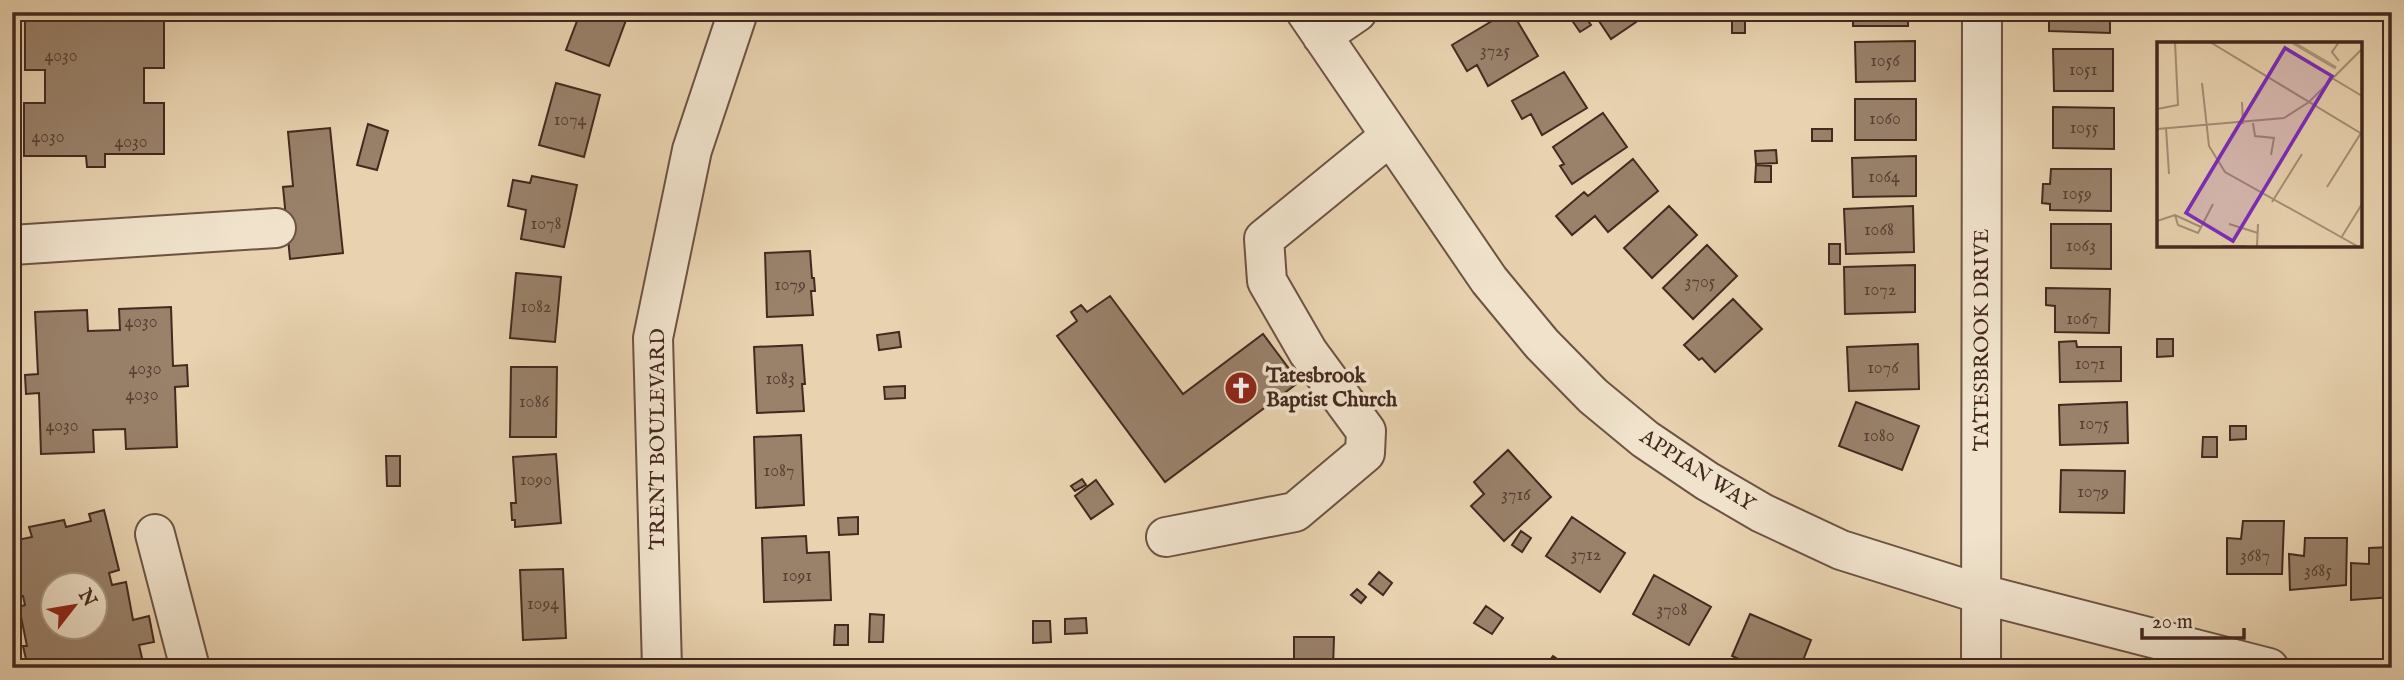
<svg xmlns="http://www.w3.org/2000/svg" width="2404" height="680" font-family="'IM FELL English',serif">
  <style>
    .building { fill: #99816a; stroke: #44291f; stroke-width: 2; fill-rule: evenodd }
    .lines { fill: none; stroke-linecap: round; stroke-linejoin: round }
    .minor-casing { stroke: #6d5343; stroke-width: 42 }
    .minor { stroke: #f0e2cb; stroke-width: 38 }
    .labels { text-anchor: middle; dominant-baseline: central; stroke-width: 7; stroke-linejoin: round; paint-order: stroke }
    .number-label { font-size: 18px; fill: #593f32 }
    .street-label { font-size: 21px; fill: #44291f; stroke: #f0e2cb }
    .poi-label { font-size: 21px; font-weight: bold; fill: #44291f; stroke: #f0e2cb; text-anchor: start }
    .inset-river { fill: none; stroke: #b0997e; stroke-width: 3.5 }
    .inset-road { fill: none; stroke: #a68e75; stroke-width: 2 }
    .view { fill: #7b2cbf; fill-opacity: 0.15; stroke: #7b2cbf; stroke-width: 3.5 }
    .inset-edge { fill: none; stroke: #44291f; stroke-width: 3.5 }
  </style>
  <rect width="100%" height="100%" fill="#e8d2af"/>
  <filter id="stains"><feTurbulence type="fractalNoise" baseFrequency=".00286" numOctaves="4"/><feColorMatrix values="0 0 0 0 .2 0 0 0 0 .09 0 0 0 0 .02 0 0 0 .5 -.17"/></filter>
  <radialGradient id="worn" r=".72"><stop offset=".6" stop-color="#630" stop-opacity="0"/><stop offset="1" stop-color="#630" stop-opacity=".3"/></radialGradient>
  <path class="building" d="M81,12H102V18H113V14L164,15V68H144V103H164V154H105V167H87L86,156H24V103H45V70H25V16L81,17Z
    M559,12H629L609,66L566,50L577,21L558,14Z
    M1507,12H1512L1538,56L1488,86L1477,65L1467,71L1452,45Z
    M1582,12L1591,25L1580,32L1571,19Z
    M1593,12H1638L1642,18L1611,39Z
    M1853,12H1908V26H1853Z
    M2049,12H2110V33L2049,31Z
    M1732,17H1745V33H1732Z
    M1915,41V81L1856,82L1855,42Z
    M2053,49H2113V91H2054Z
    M1564,72L1587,108L1542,135L1531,114L1522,119L1512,101Z
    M556,83L600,95L584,157L539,145Z
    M1855,99H1916V140H1855Z
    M2053,107L2114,108V149L2053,148Z
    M1603,113L1627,147L1572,184L1560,166L1564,164L1553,147Z
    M368,124L388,131L377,170L357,165Z
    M330,128L343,253L290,259L283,187L293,186L288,132Z
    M1812,129H1832V141H1812Z
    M1776,150L1777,163L1756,164L1755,151Z
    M1916,156V196L1853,197L1852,158Z
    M1633,159L1658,191L1608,232L1595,216L1572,235L1556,216L1584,192L1588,196Z
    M1756,165L1771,166V182H1755Z
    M2051,169H2111V211L2050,210V204L2042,203L2043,184H2050Z
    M532,176L577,185L564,247L521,239L526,210L508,206L513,180L530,183Z
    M1669,206L1697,235L1652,278L1624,248Z
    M1913,206L1914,252L1846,254L1844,209Z
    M2051,224H2111V269L2051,268Z
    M1829,244H1840V264H1829Z
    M1707,245L1737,276L1693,319L1663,288Z
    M810,251L812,278H814L815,291H811L813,315L767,317L765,253Z
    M1915,265V312L1845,314L1844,267Z
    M516,273L561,277L555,342L510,338Z
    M2046,288L2110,289L2109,333L2055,332V306L2046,305Z
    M1110,296L1183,394L1263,334L1299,382L1165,482L1057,336L1077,321L1071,312L1081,305L1087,312Z
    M1733,299L1762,329L1715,372L1702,358L1699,360L1684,345Z
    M171,307L173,366L187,365L188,386L175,387L177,447L126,449L125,429L93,430L94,452L41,454L39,393L26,394L25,375L38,374L35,312L87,310L88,331L120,330L119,309Z
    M899,332L901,347L879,350L877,335Z
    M2157,339H2173V356L2157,357Z
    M2076,341L2077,347H2121V381L2060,382L2059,342Z
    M1918,344L1919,389L1849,391L1847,347Z
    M802,345L805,384H802L804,411L757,413L754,347Z
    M511,367H557L556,437H510Z
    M905,386V398L885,399L884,387Z
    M1856,402L1919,426L1902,470L1839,446Z
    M2127,402L2128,443L2060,445L2059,405Z
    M2230,426H2246V439L2230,440Z
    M801,435L804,505L756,508L754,437Z
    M2203,437H2217V457H2202Z
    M1508,450L1551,497L1504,541L1471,506L1484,494L1474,482Z
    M556,454L561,523L515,527V520H512L511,503H516L513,457Z
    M386,456H400V486H387Z
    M2061,470L2125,471L2124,513L2060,512Z
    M1082,479L1086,485L1075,491L1071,486Z
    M1096,480L1113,504L1091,519L1075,496Z
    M104,510L119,570L109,573L112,585L126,582L133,620L149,616L154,642L139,645L144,667L146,666L147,668H28L23,646H27L19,607L25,605L23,596L12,598V541L32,537L29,527L64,520L66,527L91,521L89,514ZM52,586H94V628H52Z
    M858,517V534L839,535L838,518Z
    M1572,517L1625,553L1600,592L1546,556Z
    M2243,521H2284L2282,574H2227V538L2241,539Z
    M1521,531L1531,538L1522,552L1512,545Z
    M806,536L807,553L829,552L831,600L764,602L762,538Z
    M2305,538H2347L2346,585L2290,590L2289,554L2304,556Z
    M2392,547V597L2351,600V563L2369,564V548Z
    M563,569L566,638L523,640L520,570Z
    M1379,572L1392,583L1383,595L1369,584Z
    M1654,575L1711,607L1689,645L1633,614Z
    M1357,589L1366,597L1361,603L1351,595Z
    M1486,606L1503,618L1492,634L1474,623Z
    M870,614L884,615L883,642H869Z
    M1750,614L1811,640L1800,668H1759L1732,656Z
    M1086,618L1087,633L1065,634V619Z
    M1033,621H1050L1051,642L1033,643Z
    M835,625H848V645H834Z
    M1294,637H1334L1333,668H1294Z
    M1553,656L1563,663L1560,668H1550L1546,665Z
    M570,663L571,668H517Z
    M1898,663V668H1851V664Z"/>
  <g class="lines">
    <defs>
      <path id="minor" d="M1306,12L1489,280L1542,344L1593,396L1645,439L1707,481L1762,513L1841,550L1981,594L2269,668
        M1322,36L1357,12
        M12,245L276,228
        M155,534L190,668
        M1166,537L1295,512L1365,453L1366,431L1308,352L1267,281L1264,239L1390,136
        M662,668L653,338L692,150L738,12
        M1981,668L1982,12"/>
    </defs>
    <use href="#minor" class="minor-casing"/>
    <use href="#minor" class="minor"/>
  </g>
  <defs>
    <symbol id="church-disc" viewBox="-11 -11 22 22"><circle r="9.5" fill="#8f2418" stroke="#f0e2cb"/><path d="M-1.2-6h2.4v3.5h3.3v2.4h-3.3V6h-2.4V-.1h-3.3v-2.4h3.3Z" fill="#fff"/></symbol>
  </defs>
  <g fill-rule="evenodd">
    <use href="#church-disc" x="1222" y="369" width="38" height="38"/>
  </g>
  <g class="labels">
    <g class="number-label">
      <text x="1495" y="51">3725</text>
      <text x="61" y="56">4030</text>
      <text x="1885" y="61">1056</text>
      <text x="2083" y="70">1051</text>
      <text x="1885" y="119">1060</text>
      <text x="570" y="120">1074</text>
      <text x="2084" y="128">1055</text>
      <text x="48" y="137">4030</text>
      <text x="131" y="142">4030</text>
      <text x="1884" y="177">1064</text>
      <text x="2077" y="194">1059</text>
      <text x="546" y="224">1078</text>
      <text x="1879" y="230">1068</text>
      <text x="2081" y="246">1063</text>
      <text x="1700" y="282">3705</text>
      <text x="790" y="285">1079</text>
      <text x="1880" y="290">1072</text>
      <text x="536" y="307">1082</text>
      <text x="2082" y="319">1067</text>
      <text x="141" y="322">4030</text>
      <text x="2090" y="364">1071</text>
      <text x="1883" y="368">1076</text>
      <text x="145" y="369">4030</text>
      <text x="780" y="379">1083</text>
      <text x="142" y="395">4030</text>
      <text x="534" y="402">1086</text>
      <text x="2094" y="424">1075</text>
      <text x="62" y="426">4030</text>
      <text x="1879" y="436">1080</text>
      <text x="779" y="471">1087</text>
      <text x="536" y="480">1090</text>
      <text x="2093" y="492">1079</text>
      <text x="1516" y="495">3716</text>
      <text x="1586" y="555">3712</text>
      <text x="2255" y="556">3687</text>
      <text x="2318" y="571">3685</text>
      <text x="797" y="576">1091</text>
      <text x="543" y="604">1094</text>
      <text x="1672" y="610">3708</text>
    </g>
    <g class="street-label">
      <text transform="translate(1982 340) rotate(-90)">TATESBROOK DRIVE</text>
      <text transform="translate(658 439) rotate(-90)">TRENT BOULEVARD</text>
      <text transform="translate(1697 471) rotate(33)">APPIAN WAY</text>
    </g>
    <g class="poi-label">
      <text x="1266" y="376">Tatesbrook<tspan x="1266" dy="24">Baptist Church</tspan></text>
    </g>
  </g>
  <g transform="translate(2157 42)">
    <rect width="205" height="205" fill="#e8d2af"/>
    <path class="inset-river" d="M135,0L179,26"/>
    <path class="inset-road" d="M53,0L205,92M182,19L175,10L182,0M175,36L205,54M45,41L52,104L68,130L200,204M85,60L86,82M0,67L21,63L18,0M96,81L98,94L117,96L114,113M9,86L12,132M0,87L127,76L152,60L205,7M170,145L204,91M115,160L145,112M18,173L21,183L41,191L56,162M0,179L18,173L44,185M72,182L101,191M184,196L205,162M65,204H89M100,204L101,182"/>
    <path class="view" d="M128,6L175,34L76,199L29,171Z"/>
    <rect width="205" height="205" class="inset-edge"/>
  </g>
  <rect width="2404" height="680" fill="none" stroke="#e8d2af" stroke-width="42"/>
  <rect x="14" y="14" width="2376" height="652" fill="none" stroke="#44291f" stroke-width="3.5"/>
  <rect x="21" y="21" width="2362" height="638" fill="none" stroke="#44291f" stroke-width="2"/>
  <g transform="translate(74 606) rotate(59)"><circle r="33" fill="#f0e2cb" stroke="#ab9886" stroke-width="2"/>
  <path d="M0-5L12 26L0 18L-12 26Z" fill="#8f2418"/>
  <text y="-10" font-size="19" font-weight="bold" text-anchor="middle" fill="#44291f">N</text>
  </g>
  <path d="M2142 628v10h102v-10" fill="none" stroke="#44291f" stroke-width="3.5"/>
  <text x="2152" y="628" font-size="21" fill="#44291f" stroke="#f0e2cb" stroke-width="5" paint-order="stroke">20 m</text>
  <rect width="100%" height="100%" filter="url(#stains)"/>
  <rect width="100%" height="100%" fill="url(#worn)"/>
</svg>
